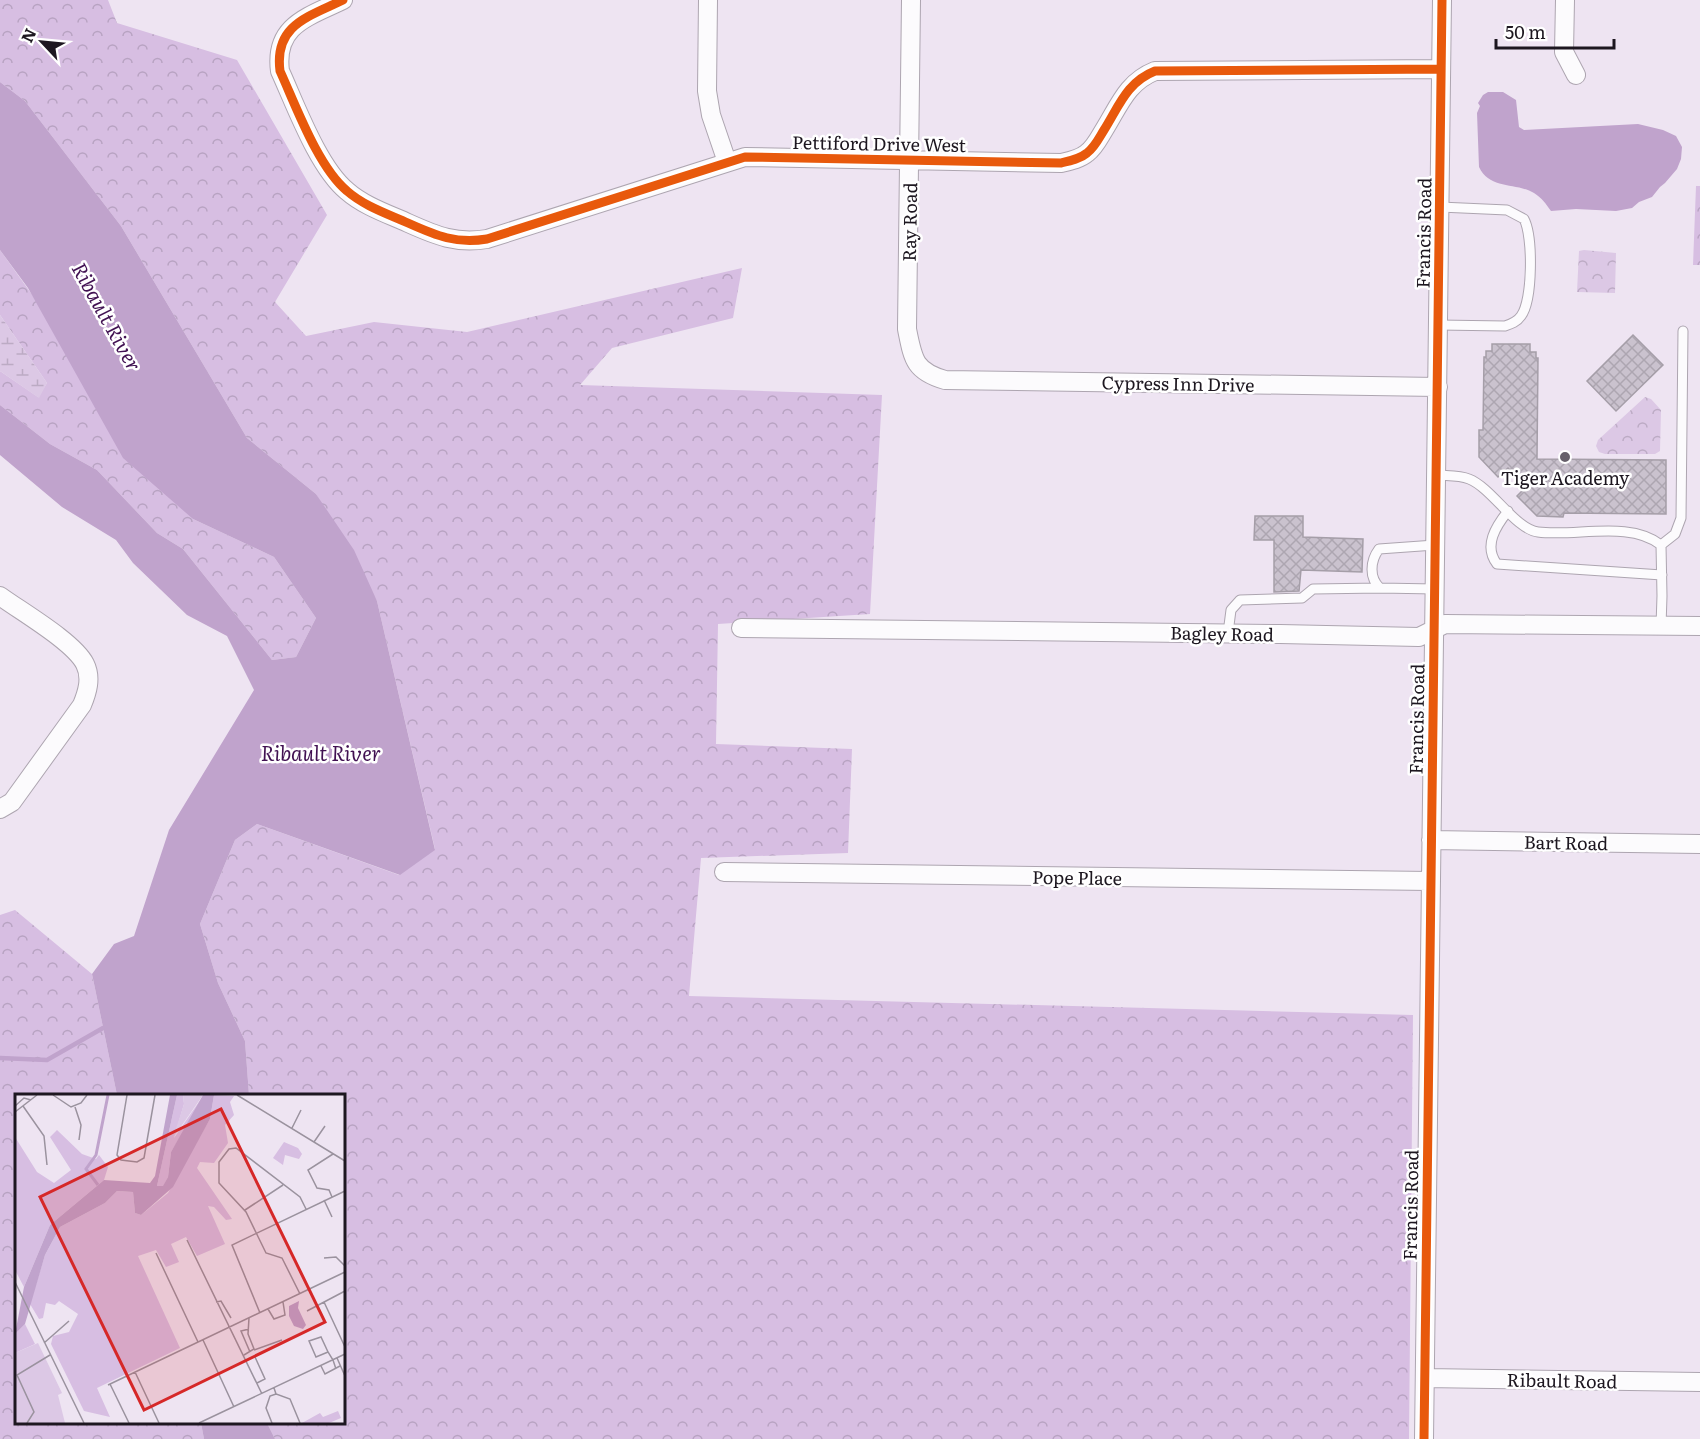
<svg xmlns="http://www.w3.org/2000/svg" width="1700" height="1439" font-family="Literata,serif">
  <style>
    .forest { fill: url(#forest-crowns) }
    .wetland { fill: url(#wetland-marsh) }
    .park { fill: url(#park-crowns) }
    .water { fill: #c0a3cc }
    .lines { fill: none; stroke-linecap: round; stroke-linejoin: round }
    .stream { stroke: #c0a3cc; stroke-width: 4.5 }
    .building { fill: url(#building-cross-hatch); stroke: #a59ea8; stroke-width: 1.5 }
    .service-casing { stroke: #ada5b0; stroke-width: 11 }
    .minor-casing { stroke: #ada5b0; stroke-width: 20 }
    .service { stroke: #fcfbfd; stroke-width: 9 }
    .minor { stroke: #fcfbfd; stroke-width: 18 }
    .cycleway-casing { stroke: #fff; stroke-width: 13 }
    .cycleway { stroke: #e8590c; stroke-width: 9 }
    .poi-dot { fill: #665f6a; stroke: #fff; stroke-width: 2 }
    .labels { text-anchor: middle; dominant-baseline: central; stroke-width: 5; stroke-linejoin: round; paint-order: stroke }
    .street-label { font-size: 18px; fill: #1d1720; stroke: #fff }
    .poi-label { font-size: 18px; fill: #1d1720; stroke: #fff }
    .water-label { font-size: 20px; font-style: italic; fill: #411152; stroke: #fff }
    .inset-river { fill: none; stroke: #c0a3cc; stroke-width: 3 }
    .inset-road { fill: none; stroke: #9a929e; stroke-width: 1.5 }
    .view { fill: #d62828; fill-opacity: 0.15; stroke: #d62828; stroke-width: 3 }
    .inset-edge { fill: none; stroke: #1d1720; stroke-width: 3 }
  </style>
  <defs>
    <pattern id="forest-crowns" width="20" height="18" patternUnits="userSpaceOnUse" patternTransform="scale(1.5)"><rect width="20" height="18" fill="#d7bee2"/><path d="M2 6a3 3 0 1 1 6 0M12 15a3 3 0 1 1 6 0" fill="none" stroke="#b8a3c2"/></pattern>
    <pattern id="wetland-marsh" width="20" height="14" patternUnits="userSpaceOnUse" patternTransform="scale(1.5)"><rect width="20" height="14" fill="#dcc8e5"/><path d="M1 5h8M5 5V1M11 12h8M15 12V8" fill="none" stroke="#bcabc4"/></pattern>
    <pattern id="park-crowns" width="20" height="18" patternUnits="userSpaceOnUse" patternTransform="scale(1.5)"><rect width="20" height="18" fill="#dcc8e5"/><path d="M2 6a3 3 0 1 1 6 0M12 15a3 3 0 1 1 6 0" fill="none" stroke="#bcabc4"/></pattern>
    <pattern id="building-cross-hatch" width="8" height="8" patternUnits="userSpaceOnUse" patternTransform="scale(1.5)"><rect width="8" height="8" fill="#cac2ce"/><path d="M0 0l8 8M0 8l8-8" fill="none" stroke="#ada6b1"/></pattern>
  </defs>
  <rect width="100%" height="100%" fill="#eee4f2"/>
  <path class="forest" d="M0,0H108L117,23L237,60L327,215L275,302L306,336L374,322L467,332L742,268L733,318L612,348L580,385L882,395L870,614L718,624L716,744L852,749L848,853L701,858L689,996L1413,1015L1409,1439H275L267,1423L344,1422V1096L249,1095L245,1041L218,983L200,924L235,840L257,824L399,875L435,849L377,601L316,494L247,438L121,226L25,101L0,82Z
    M1696,186H1700V265H1693Z
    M0,250L193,519L274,557L316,618L296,657L272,660L183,549L157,533L97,470L50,444L0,405V371L38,397L47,383L0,315Z
    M15,910L92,974L117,1095L16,1096V1422L201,1423L204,1439H0V915Z"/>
  <path class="wetland" d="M0,315L47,383L39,398L0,371Z"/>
  <path class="park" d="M1584,250L1616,253L1615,293L1577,292L1579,251Z
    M1645,397L1651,399L1661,410L1660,451L1655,454H1605L1599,452L1596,446L1598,440Z"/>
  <path class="water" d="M0,82L25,101L121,226L247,438L316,494L354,550L377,601L435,850L400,875L257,824L235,840L200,924L218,983L245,1041L249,1095H117L92,974L114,944L134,936L169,830L254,690L227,636L187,615L133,563L116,540L62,507L0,455V405L50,444L97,470L157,533L183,549L272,660L296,657L316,618L274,557L193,519L123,458L28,288L0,250Z
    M1488,92H1503L1516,100L1519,127L1524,130L1638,124L1663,130L1676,136L1682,147L1681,159L1677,169L1665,183L1660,187L1652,197L1639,202L1632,208L1616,211L1576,209L1551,211C1546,204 1542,198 1534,193C1515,182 1490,190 1479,167L1477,113L1480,106L1478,103L1483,95Z
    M201,1423H267L275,1439H204Z"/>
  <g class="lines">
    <path class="stream" d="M0,1058L47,1060L103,1028"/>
  </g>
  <path class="building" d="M1633,335L1663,365L1616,411L1587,381Z
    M1492,344H1530V352H1536V358H1538L1537,459L1666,460V514L1564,513L1563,517L1537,516L1517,496L1526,487L1508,468L1498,477L1479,457V430H1483L1484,357H1486V351H1492Z
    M1255,516H1303V537L1363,539L1362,572L1301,570L1299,591L1274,592V540H1254Z"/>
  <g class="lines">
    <defs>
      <path id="service" d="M1439,325L1505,326C1511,324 1517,322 1521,316C1533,300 1533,236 1524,219L1507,210L1440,207
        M1437,475C1447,476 1459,475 1469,479C1492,488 1515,529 1538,532C1576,537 1630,520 1661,545L1662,596L1661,626
        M1508,511C1496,526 1483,546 1497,564L1662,575
        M1661,545L1675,534L1681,518L1683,331
        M1435,589L1380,588C1369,578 1370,561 1379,549L1435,545
        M1228,633L1231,610L1240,600L1302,598L1313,589L1380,588"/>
      <path id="minor" d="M343,0C308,17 274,25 280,71C296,106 318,167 347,191C364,206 388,214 408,223C437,236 456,244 487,239L745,157L1061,163C1070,161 1080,159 1087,153C1095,147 1099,138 1104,130C1119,106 1127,82 1155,71L1441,69
        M708,0L707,91L711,115L727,162
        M911,0L907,329C913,359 914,371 945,380L1438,387
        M1565,0L1564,52L1576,75
        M0,596C22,612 74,642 85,664C92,678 87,693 82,705L12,802L0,809
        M741,628L1280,634L1419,637L1445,624L1700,626
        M1431,840L1700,844
        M724,872L1430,881
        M1425,1378L1700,1382
        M1424,1439L1442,0"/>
    </defs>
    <use href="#service" class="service-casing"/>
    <use href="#minor" class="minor-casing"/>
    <use href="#service" class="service"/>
    <use href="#minor" class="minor"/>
    <defs>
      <path id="cycleway" d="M343,0C308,17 274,25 280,71C296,106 318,167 347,191C364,206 388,214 408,223C437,236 456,244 487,239L745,157L1061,163C1070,161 1080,159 1087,153C1095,147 1099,138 1104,130C1119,106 1127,82 1155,71L1441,69
        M1424,1439L1442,0"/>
    </defs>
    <use href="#cycleway" class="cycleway-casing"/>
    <use href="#cycleway" class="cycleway"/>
  </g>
  <circle class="poi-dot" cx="1565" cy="457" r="6"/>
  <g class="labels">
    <g class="street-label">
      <text transform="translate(879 143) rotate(1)">Pettiford Drive West</text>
      <text transform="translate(909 222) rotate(-89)">Ray Road</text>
      <text transform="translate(1423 233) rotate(-89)">Francis Road</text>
      <text transform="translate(1178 383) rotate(1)">Cypress Inn Drive</text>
      <text transform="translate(1222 633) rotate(1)">Bagley Road</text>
      <text transform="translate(1416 719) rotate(-89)">Francis Road</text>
      <text transform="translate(1566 842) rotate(1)">Bart Road</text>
      <text transform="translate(1077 877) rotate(1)">Pope Place</text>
      <text transform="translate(1410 1205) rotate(-89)">Francis Road</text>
      <text transform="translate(1562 1380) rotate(1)">Ribault Road</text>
    </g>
    <g class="poi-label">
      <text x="1565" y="477">Tiger Academy</text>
    </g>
    <g class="water-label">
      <text transform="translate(108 316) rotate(61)">Ribault River</text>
      <text x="321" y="752">Ribault River</text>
    </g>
  </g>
  <g transform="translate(15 1094)">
    <rect width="330" height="330" fill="#eee4f2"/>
    <path d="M162,1H168L169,10L159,44L188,2L187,7L156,58L153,83L148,93L142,92ZM199,1L219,2L215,8L219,21L210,31L213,49L199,69L185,68L182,74L217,125L211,126L199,113L193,112L210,150L182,162L171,143L156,150L164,168L151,173L141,156L123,162L165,254L82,294L95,323L69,317L36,250L38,242L54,238L63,220L44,207L40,211L31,209L28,224L24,225L15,210L30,161L45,133L90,109L102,97L118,98L120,119L126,121L153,99L195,25ZM42,36L67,60L81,65L84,61L93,73L89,86L35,131L9,193L0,176V43L22,78L39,89L56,76L35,43ZM269,48L283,54L287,60L284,65L270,61L268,71L258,64ZM10,230L20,250L0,259V240ZM323,317L326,324L314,329H287L305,319L308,323Z" fill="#d7bee2"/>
    <path d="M168,1H188L158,44L169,10Z" fill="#dcc8e5"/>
    <path d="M23,249L47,299L43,301L50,329H0V259Z" fill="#dcc8e5"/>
    <path d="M155,1H162L142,92H148L153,83L156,58L188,1H199L195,25L158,93L126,121L120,119L118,98L102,97L90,109L45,133L30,161L10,230L0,240L9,193L35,131L89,86L135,89L140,82ZM284,207L283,214L291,231L288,235L279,232L274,222V212Z" fill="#c0a3cc"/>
    <path class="inset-river" d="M83,91L71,75L81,61L93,1"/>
    <path class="inset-road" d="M38,1L56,13L66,9L72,1M112,1L102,61L106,66L122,68L129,64L140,1M222,1L330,67M0,12L9,4L16,6M8,12L29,42L32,71M60,13L66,31L64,46M0,18L22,1M277,34L286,16M299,48L310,32M317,103L314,96L302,94L293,76L318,60M309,106L317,123M230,116L268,91M172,146L247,300M141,159L183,248M309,164L321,163L330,172M0,188L69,329M285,200L267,164L251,159L231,118L204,89V68L214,55L221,54L285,103L291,115M201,208L206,207L216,224M309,208L330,253M253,215L259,225L270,221L268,208M292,217L330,197M245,219L217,151L330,97M234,235L226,237L235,258M188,246L219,313M29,249L54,227M239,256L267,246M313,258L301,263L294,247L306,243L313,258L318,266L321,275M229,261L239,255L233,240L234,224M240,263L250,285L242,289M322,264L330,282M306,272L310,280L325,272M120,278L144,329M95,290L114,329M93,291L330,178M259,294L261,300L275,305L285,329M12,329L19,318L2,281L35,261M184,329L330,260M257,329L251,314L255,302L261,300"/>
    <path class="view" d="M206,15L310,228L129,316L25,103Z"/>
    <rect width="330" height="330" class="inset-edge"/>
  </g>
  <g transform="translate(42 42) rotate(296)" stroke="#ffffff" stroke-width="4.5" paint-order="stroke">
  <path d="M0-4.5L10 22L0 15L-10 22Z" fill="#1d1720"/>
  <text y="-9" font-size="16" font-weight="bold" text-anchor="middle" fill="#1d1720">N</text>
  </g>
  <path d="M1496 39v9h118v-9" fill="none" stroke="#1d1720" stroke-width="3"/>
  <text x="1505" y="39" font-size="18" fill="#1d1720" stroke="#ffffff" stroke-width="4.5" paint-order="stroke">50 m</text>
</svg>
